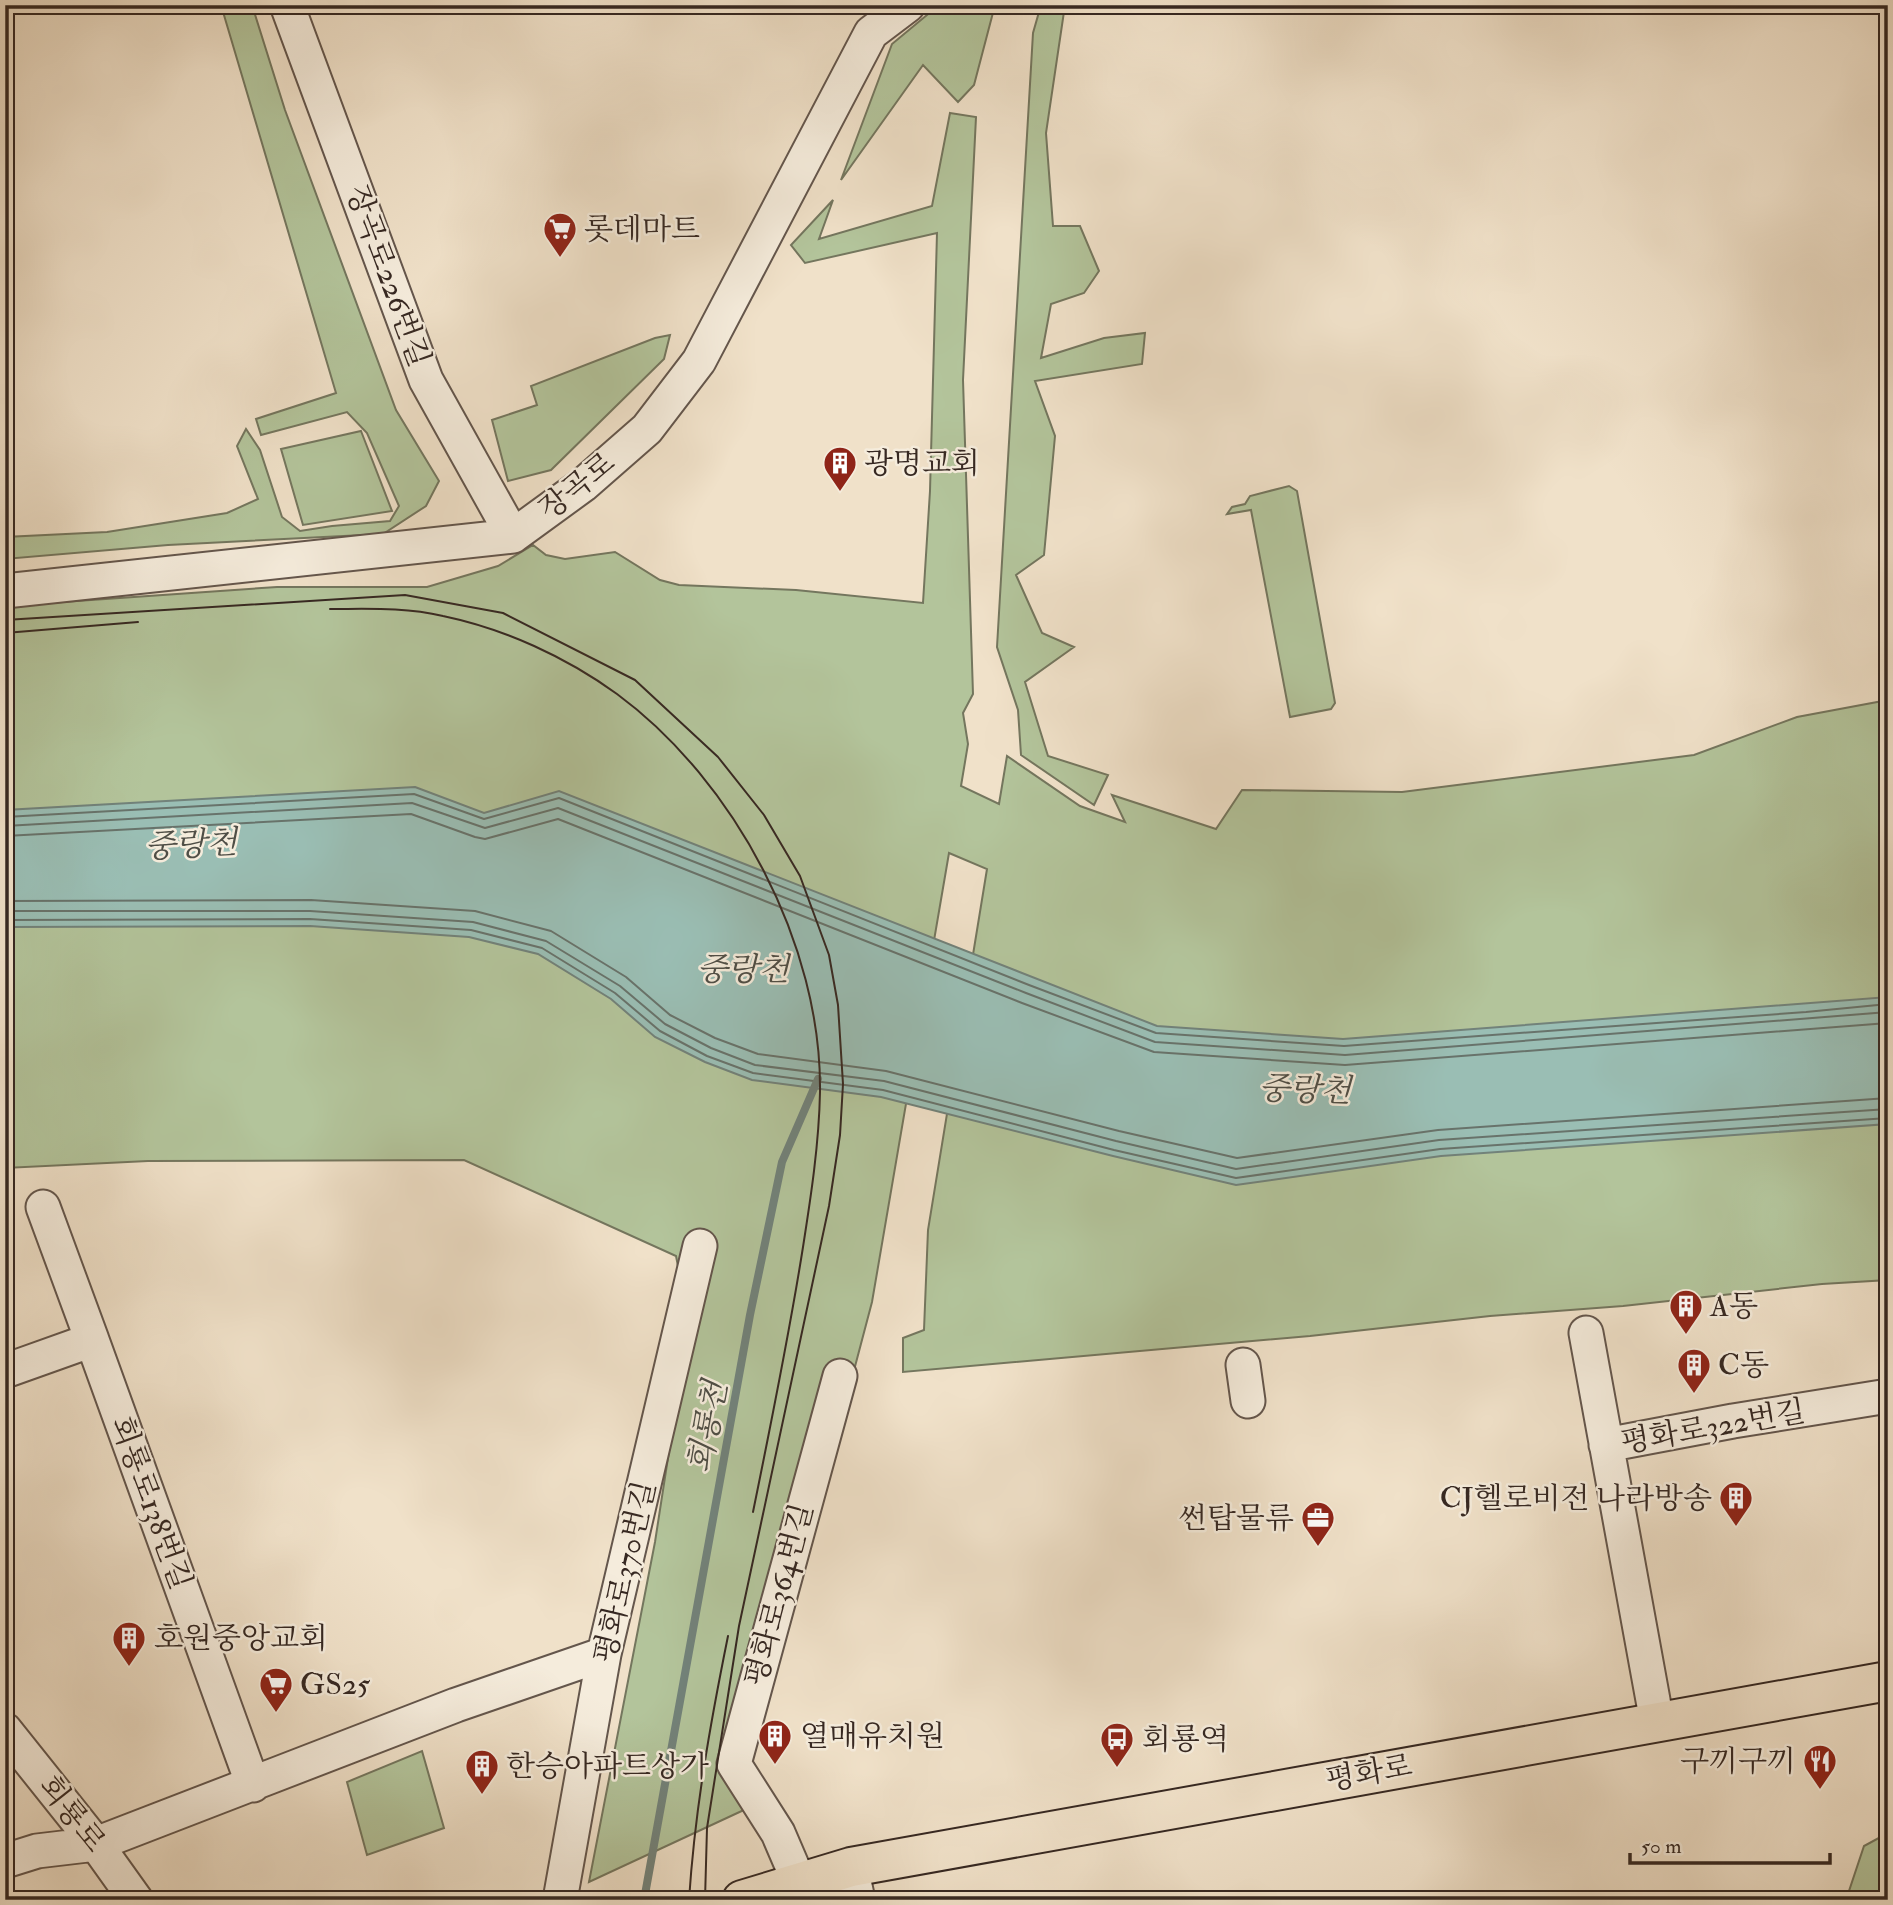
<svg xmlns="http://www.w3.org/2000/svg" width="1893" height="1905" font-family="'IM FELL Double Pica','Noto Serif KR',serif">
  <style>
    .green { fill: #b3c49b; stroke: #74765e; stroke-width: 2 }
    .water { fill: #9abeb4; stroke: #72827a; stroke-width: 2 }
    .lines { fill: none; stroke-linecap: round; stroke-linejoin: round }
    .shore { stroke: #68736b; stroke-width: 2 }
    .stream { stroke: #72827a; stroke-width: 8 }
    .minor-casing { stroke: #64564c; stroke-width: 37 }
    .major-casing { stroke: #362822; stroke-width: 42 }
    .minor { stroke: #f5ecdc; stroke-width: 33 }
    .major { stroke: #f0e1c9; stroke-width: 38 }
    .tram { stroke: #362822; stroke-width: 2 }
    .labels { text-anchor: middle; dominant-baseline: central; stroke-width: 5; stroke-linejoin: round; paint-order: stroke }
    .poi-label { font-size: 30px; fill: #362822; stroke: #f5ecdc; text-anchor: start }
    .street-label { font-size: 30px; fill: #362822; stroke: #f5ecdc }
    .water-label { font-size: 32px; font-style: italic; fill: #4f4e46; stroke: #f5ecdc }
  </style>
  <rect width="100%" height="100%" fill="#f0e1c9"/>
  <filter id="stains"><feTurbulence type="fractalNoise" baseFrequency=".00286" numOctaves="4"/><feColorMatrix values="0 0 0 0 .2 0 0 0 0 .09 0 0 0 0 .02 0 0 0 .5 -.17"/></filter>
  <radialGradient id="worn" r=".72"><stop offset=".6" stop-color="#630" stop-opacity="0"/><stop offset="1" stop-color="#630" stop-opacity=".3"/></radialGradient>
  <path class="green" d="M221,5H252L285,110L396,410L439,481L426,506L383,534L168,545L5,559V537L107,532L227,513L258,499L237,446L246,429L260,450L282,517L300,531L332,526L390,521L399,506L367,433L347,412L261,435L256,419L336,393Z
    M939,5H995L974,85L958,102L923,65L841,180L892,44Z
    M1041,5H1065L1046,133L1053,226H1080L1099,271L1084,293L1051,304L1041,358L1104,338L1145,333L1142,364L1035,381L1055,436L1044,555L1016,575L1042,633L1074,647L1025,682L1048,756L1108,775L1094,805L1021,755L1018,710L997,647L1033,33Z
    M950,113L976,117L963,380L973,694L963,713L968,744L961,786L999,804L1007,756L1080,806L1125,822L1112,795L1216,829L1242,790L1402,792L1694,755L1797,717L1888,700V1280L1822,1284L1623,1306L1490,1316L1310,1336L903,1372V1338L924,1330L928,1230L987,869L949,853L872,1302L757,1738L749,1774L746,1809L589,1882L655,1542L689,1322L676,1256L464,1160L148,1161L5,1168V606L277,587H427L498,566L533,545L546,555L565,559L615,552L660,580L679,585L796,590L923,603L930,491L937,233L805,263L791,245L833,200L819,239L932,206Z
    M670,335L664,359L551,470L508,481L492,420L537,405L531,386L655,338Z
    M361,431L392,511L303,525L281,449Z
    M1289,486L1297,491L1335,703L1331,709L1290,717L1251,510L1227,514L1232,507L1245,504L1250,496Z
    M422,1751L444,1828L367,1855L347,1782Z
    M1888,1833V1900H1846L1864,1846Z"/>
  <path class="water" d="M415,787L484,813L559,791L1157,1026L1343,1039L1888,997V1124L1441,1156L1236,1185L1113,1156L881,1097L752,1080L705,1062L655,1037L611,999L538,954L469,937L310,926L5,927V810Z"/>
  <g class="lines">
    <path class="shore" d="M5,817L414,794L484,819L559,798L1029,985L1156,1033L1344,1046L1806,1012L1888,1004
      M5,826L412,803L485,828L558,808L1026,993L1155,1042L1345,1055L1888,1012
      M5,836L411,814L475,837L485,839L558,819L1022,1003L1154,1052L1345,1065L1888,1023
      M5,901L311,900L475,911L551,931L626,977L670,1015L715,1038L758,1054L886,1071L1119,1131L1237,1158L1438,1130L1888,1098
      M5,911H310L473,922L546,941L620,986L665,1024L711,1048L755,1065L884,1081L1116,1141L1236,1169L1439,1140L1888,1109
      M5,920L310,919L471,930L542,948L615,993L660,1031L707,1056L753,1073L883,1090L1114,1150L1236,1178L1440,1149L1888,1118"/>
    <path class="stream" d="M644,1900L750,1315L782,1162L818,1079"/>
    <defs>
      <path id="minor" d="M287,5L426,380L513,536
        M5,591L513,536L583,485L647,429L699,361L871,33L908,5
        M43,1207L92,1340
        M1586,1333L1657,1722
        M1243,1365L1248,1401
        M5,1371L92,1340L253,1785
        M1606,1445L1733,1421L1888,1396
        M5,1730L96,1844L136,1900
        M5,1861L37,1851L96,1844L456,1705L604,1654
        M851,1867L858,1900
        M799,1882L778,1833L734,1764L840,1376
        M560,1900L604,1654L700,1246"/>
      <path id="major" d="M742,1900L851,1867L1888,1681"/>
    </defs>
    <use href="#minor" class="minor-casing"/>
    <use href="#major" class="major-casing"/>
    <use href="#minor" class="minor"/>
    <use href="#major" class="major"/>
    <path class="tram" d="M330,609C368,609 405,607 443,616C505,629 566,657 617,694C735,781 822,945 820,1092C819,1144 811,1196 803,1247C789,1336 771,1424 753,1512
      M5,620L405,595L503,613L635,680L718,757L764,815L800,876L829,955L838,1005L843,1084L840,1135L829,1206L739,1626L707,1828L705,1900
      M5,633L138,622
      M689,1900C695,1809 710,1725 728,1636"/>
  </g>
  <defs>
    <symbol id="supermarket-pin" viewBox="-11 -11 22 30"><path d="M0 17L-7.5 6A9.5 9.5 0 1 1 7.5 6Z" fill="#8f2418" stroke="#f5ecdc"/><path d="M-6-5.5h2.5l.6 2H6L4.5 2H-2.5L-4.4-4H-6ZM-1.5 3.2a1.3 1.3 0 1 0 .1 0ZM3 3.2a1.3 1.3 0 1 0 .1 0Z" fill="#fff"/></symbol>
    <symbol id="building-pin" viewBox="-11 -11 22 30"><path d="M0 17L-7.5 6A9.5 9.5 0 1 1 7.5 6Z" fill="#8f2418" stroke="#f5ecdc"/><path d="M-4-6H4V6H1V3H-1V6H-4ZM-2.5-4.3h1.7v1.8h-1.7ZM.8-4.3h1.7v1.8H.8ZM-2.5-1h1.7V.8h-1.7ZM.8-1h1.7V.8H.8Z" fill="#fff"/></symbol>
    <symbol id="office-pin" viewBox="-11 -11 22 30"><path d="M0 17L-7.5 6A9.5 9.5 0 1 1 7.5 6Z" fill="#8f2418" stroke="#f5ecdc"/><path d="M-6-3h4V-5.5h4V-3h4V5H-6ZM-1-4.5V-3h2v-1.5ZM-6 0V1H6V0Z" fill="#fff"/></symbol>
    <symbol id="bus-pin" viewBox="-11 -11 22 30"><path d="M0 17L-7.5 6A9.5 9.5 0 1 1 7.5 6Z" fill="#8f2418" stroke="#f5ecdc"/><path d="M-5-6H5V4H4V6H2V4H-2V6H-4V4H-5ZM-3.5-4V0h7V-4ZM-3.5 1.2v1.5H-2V1.2ZM2 1.2v1.5H3.5V1.2Z" fill="#fff"/></symbol>
    <symbol id="restaurant-pin" viewBox="-11 -11 22 30"><path d="M0 17L-7.5 6A9.5 9.5 0 1 1 7.5 6Z" fill="#8f2418" stroke="#f5ecdc"/><path d="M-5-6h1v4h1v-4h1v4h1v-4h1v5L-1.5 .5V6h-2V.5L-5-1ZM5-6V6H3V1.5H1.5Q1.5-4 5-6Z" fill="#fff"/></symbol>
  </defs>
  <g fill-rule="evenodd">
    <use href="#supermarket-pin" x="541" y="210" width="38" height="52"/>
    <use href="#building-pin" x="821" y="444" width="38" height="52"/>
    <use href="#building-pin" x="1667" y="1287" width="38" height="52"/>
    <use href="#building-pin" x="1675" y="1346" width="38" height="52"/>
    <use href="#building-pin" x="1717" y="1479" width="38" height="52"/>
    <use href="#office-pin" x="1299" y="1499" width="38" height="52"/>
    <use href="#building-pin" x="110" y="1619" width="38" height="52"/>
    <use href="#supermarket-pin" x="257" y="1665" width="38" height="52"/>
    <use href="#building-pin" x="756" y="1717" width="38" height="52"/>
    <use href="#bus-pin" x="1098" y="1720" width="38" height="52"/>
    <use href="#restaurant-pin" x="1801" y="1742" width="38" height="52"/>
    <use href="#building-pin" x="463" y="1747" width="38" height="52"/>
  </g>
  <g class="labels">
    <g class="poi-label">
      <text x="584" y="229">롯데마트</text>
      <text x="864" y="463">광명교회</text>
      <text x="1710" y="1306">A동</text>
      <text x="1718" y="1365">C동</text>
      <text x="1712" y="1498" text-anchor="end">CJ헬로비전 나라방송</text>
      <text x="1294" y="1518" text-anchor="end">썬탑물류</text>
      <text x="154" y="1638">호원중앙교회</text>
      <text x="300" y="1684">GS25</text>
      <text x="800" y="1736">열매유치원</text>
      <text x="1142" y="1739">회룡역</text>
      <text x="1796" y="1761" text-anchor="end">구끼구끼</text>
      <text x="506" y="1766">한승아파트상가</text>
    </g>
    <g class="street-label">
      <text transform="translate(388 276) rotate(70)">장곡로226번길</text>
      <text transform="translate(577 486) rotate(-39)">장곡로</text>
      <text transform="translate(1713 1427) rotate(-10)">평화로322번길</text>
      <text transform="translate(151 1503) rotate(70)">회룡로138번길</text>
      <text transform="translate(625 1572) rotate(-77)">평화로370번길</text>
      <text transform="translate(779 1595) rotate(-75)">평화로364번길</text>
      <text transform="translate(1369 1773) rotate(-10)">평화로</text>
      <text transform="translate(72 1814) rotate(52)">회룡로</text>
    </g>
    <g class="water-label">
      <text transform="translate(191 845) rotate(-3)">중랑천</text>
      <text x="743" y="970">중랑천</text>
      <text transform="translate(1305 1090) rotate(2)">중랑천</text>
      <text transform="translate(708 1427) rotate(-79)">회룡천</text>
    </g>
  </g>
  <rect width="1893" height="1905" fill="none" stroke="#f0e1c9" stroke-width="28"/>
  <rect x="7" y="7" width="1879" height="1891" fill="none" stroke="#362822" stroke-width="3.5"/>
  <rect x="14" y="14" width="1865" height="1877" fill="none" stroke="#362822" stroke-width="2"/>
  <path d="M1630 1853v10h200v-10" fill="none" stroke="#362822" stroke-width="3.5"/>
  <text x="1641" y="1853" font-size="21" fill="#362822" stroke="#f5ecdc" stroke-width="5" paint-order="stroke">50 m</text>
  <rect width="100%" height="100%" filter="url(#stains)"/>
  <rect width="100%" height="100%" fill="url(#worn)"/>
</svg>
